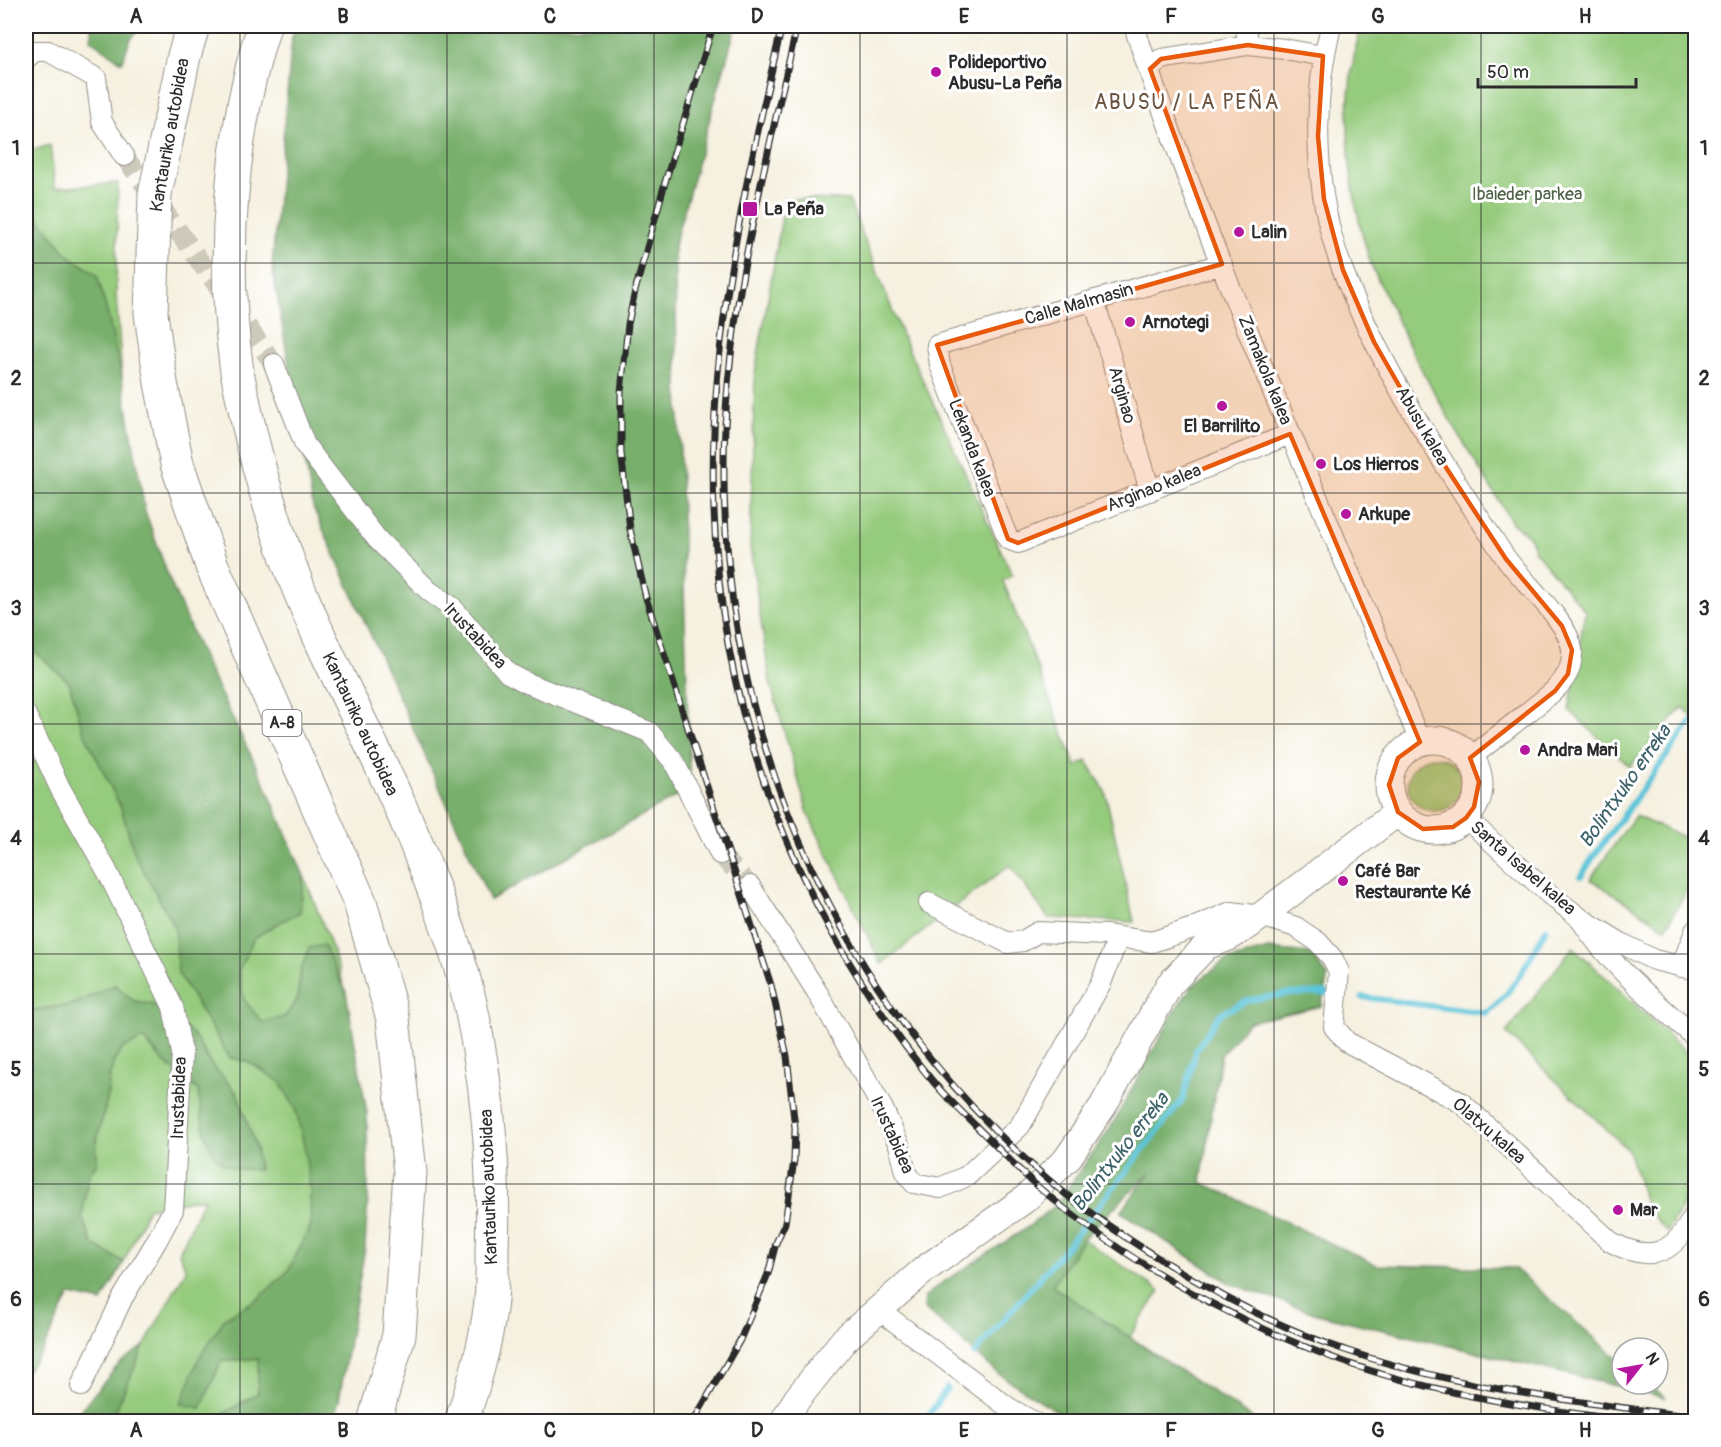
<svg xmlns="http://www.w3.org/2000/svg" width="1721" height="1447" font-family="Pangolin,sans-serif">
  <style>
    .green { fill: #95cb7d; stroke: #607b54; stroke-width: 1.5 }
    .forest { fill: #78af6c; stroke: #526d4c; stroke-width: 1.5 }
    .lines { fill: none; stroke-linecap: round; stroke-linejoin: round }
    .stream { stroke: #5cc4d9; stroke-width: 6 }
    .street-tunnel { stroke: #cdc9bb; stroke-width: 20; stroke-dasharray: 20 10; stroke-linecap: butt }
    .street-casing { stroke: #908e85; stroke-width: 22 }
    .secondary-casing { stroke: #908e85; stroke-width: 29 }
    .highway-casing { stroke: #908e85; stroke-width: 35 }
    .street { stroke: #fff; stroke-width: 20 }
    .secondary { stroke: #fff; stroke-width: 27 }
    .highway { stroke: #fff; stroke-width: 33 }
    .rail-casing { stroke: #2b2b2b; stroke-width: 7 }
    .rail { stroke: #fff; stroke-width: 4.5; stroke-dasharray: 14; stroke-linecap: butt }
    .marked { fill: #e8590c; fill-opacity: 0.2; stroke: #e8590c; stroke-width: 4.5; stroke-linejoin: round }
    .grid { fill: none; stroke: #2b2b2b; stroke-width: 1.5; stroke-opacity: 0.55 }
    .poi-dot { fill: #b5179e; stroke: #fff; stroke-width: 2 }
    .labels { text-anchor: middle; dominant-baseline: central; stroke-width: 6; stroke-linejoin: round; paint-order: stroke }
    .shield { fill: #fff; stroke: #6b6b6b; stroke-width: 1.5 }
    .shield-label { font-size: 16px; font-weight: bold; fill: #2b2b2b }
    .poi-label { font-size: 18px; font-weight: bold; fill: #2b2b2b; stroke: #fff; text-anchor: start }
    .street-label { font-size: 18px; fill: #2b2b2b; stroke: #fff }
    .park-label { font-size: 18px; fill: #506348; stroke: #fff }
    .water-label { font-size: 20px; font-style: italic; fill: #3c6168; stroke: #fff }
    .quarter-label { font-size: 21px; letter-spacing: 1.5px; fill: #68523d; stroke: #fff }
    .neatline { fill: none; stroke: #2b2b2b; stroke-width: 2 }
    .grid-label { font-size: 20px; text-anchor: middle; font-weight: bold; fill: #2b2b2b }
  </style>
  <rect width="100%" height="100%" fill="#fff"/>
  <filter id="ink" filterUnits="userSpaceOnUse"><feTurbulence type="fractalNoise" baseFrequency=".0167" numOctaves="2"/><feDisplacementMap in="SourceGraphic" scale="12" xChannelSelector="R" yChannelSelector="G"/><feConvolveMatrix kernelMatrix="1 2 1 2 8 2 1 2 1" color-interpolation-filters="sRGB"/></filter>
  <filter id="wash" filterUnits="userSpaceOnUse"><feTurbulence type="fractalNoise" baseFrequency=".008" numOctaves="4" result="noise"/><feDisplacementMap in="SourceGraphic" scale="24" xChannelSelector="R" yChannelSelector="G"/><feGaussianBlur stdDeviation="1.35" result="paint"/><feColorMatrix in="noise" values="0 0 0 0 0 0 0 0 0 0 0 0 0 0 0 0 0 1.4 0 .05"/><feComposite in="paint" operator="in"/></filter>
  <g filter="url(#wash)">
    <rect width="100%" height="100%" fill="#f5f0df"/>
    <path class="green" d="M1361,26H1695L1694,244L1696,256L1695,719L1683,707L1630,767L1569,710L1585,611L1534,550C1532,537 1524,531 1513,524C1470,453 1424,382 1390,305C1383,289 1373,272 1368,255C1346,180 1340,101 1361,26Z
      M50,145L55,188L118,183L116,294L122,378L109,320L97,275L67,254L39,219L26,188V152Z
      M785,199L849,200L902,335L1012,575L1003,581L1076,766L1087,761L1105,791L1134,922L1048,918L1010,865L881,964L808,814L770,682L750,547L755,373Z
      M32,649L69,682L83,730L121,808L135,855L175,928L178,973L230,1058L249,1062L279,1081L295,1107L304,1145L310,1187L311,1225L288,1271L259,1298L225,1318L181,1403L201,1408L222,1360L259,1359L258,1393L225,1413L222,1421H111L144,1346L186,1270L179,1253L204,1198L148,1208L124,1262L93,1245L82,1217L88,1177L97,1162L96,1143L107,1100L110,1074L114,1061L123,1048L143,1039L164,1062L198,1090L204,1130L258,1170L256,1147L237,1093L211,1064L194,1035L155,1005L134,1001L115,985L71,1005L26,1011V657Z
      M1408 784a27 27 0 1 1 54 0a27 27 0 1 1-54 0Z
      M1635,816L1695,842V875L1666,928L1590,879Z
      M304,876L330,942L346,992L324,946L301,969L297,1000L285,1017L262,1022L244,1000L239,970L254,938L277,923L300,912Z
      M1573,947L1695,1060V1184L1667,1232L1647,1209L1628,1150L1506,1033Z
      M1083,1239L1160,1291L1129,1338L1052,1286Z"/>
    <path class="forest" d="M91,26H141L130,40L122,62L91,40Z
      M297,26H736L674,246L690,789L490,900L313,507L272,266L292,37Z
      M26,188L39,219L67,254L97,275L109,320L122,378L145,511L170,581L205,662L266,786L304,876L300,912L277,924L254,938L239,970L244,1000L262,1022L285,1017L297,1000L301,969L309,948L324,945L346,992L367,1113L368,1197L365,1248L339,1400L333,1421H222L225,1413L258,1393V1359L222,1360L201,1408L181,1404L199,1358L225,1318L259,1298L288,1271L311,1225L310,1187L304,1145L295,1107L279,1081L249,1062L230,1058L178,973L175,928L135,855L121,808L83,730L69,682L32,649L26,657Z
      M1268,949L1310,953L1328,976L1321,1006L1249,1022L1221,1055L1201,1182L1377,1265L1514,1268L1622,1362V1384H1649L1666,1398L1317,1314L1231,1284L1121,1212L1150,1172L1083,1239L1052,1286L1257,1421H1072L1000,1375L924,1308L925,1297L939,1285L1028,1227L1055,1206L1109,1130L1176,1009L1192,986L1225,961Z
      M115,985L134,1001L155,1005L194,1035L211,1064L237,1093L256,1147L259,1170C251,1169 242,1170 234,1168C203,1162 202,1116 198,1090L164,1062L144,1039L123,1048L114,1061L110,1074L107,1100L96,1143L97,1162L88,1177L82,1217L93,1245L124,1262L102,1302L70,1295L41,1353L26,1372V1011L71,1005Z
      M144,1346L111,1421H71L120,1363Z"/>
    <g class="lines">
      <path class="stream" d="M1581,876L1594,856L1696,715
        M1362,997L1486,1013C1514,993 1529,959 1546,929
        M974,1354L1068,1245L1183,1099L1196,1050L1220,1014L1249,1000L1287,994L1327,993
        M924,1422L947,1388"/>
    </g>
  </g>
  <g filter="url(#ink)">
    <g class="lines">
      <path class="street-tunnel" d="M124,156L274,364
        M720,854L750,886"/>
      <defs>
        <path id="street" d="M1134,26C1214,270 1323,504 1420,742
          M1246,26L1248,45
          M1331,26C1311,104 1314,195 1343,271C1382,372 1444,465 1503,554C1520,580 1568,620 1572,649C1573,656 1570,670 1566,676C1557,691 1541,701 1527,713C1508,728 1489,743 1470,758
          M26,59L34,51H48L96,78L102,122L124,156
          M1150,69L1161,59L1248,45L1284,49L1323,56
          M1222,264L937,345L940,365L1008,539L1018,543L1290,434
          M1094,300L1150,491
          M274,364L305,445L377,539L429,591L452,607L508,673L525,682L649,732L674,762L720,854
          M26,715L60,788L107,871L173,1007L182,1053L173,1210L156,1242L122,1299L81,1386
          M1466,818L1549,894L1580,918L1621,943L1654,960L1696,970
          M750,886L817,992L883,1109L899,1145L906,1172L914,1183L940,1188L967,1176L1020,1126L1101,983L1118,938
          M929,903L1008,943L1023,941L1038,932L1105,935L1152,942L1193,928L1231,912L1261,916L1296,927L1318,942L1333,959L1339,972L1334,1027L1347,1042L1462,1103L1611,1242C1654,1265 1675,1252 1696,1212
          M1583,923C1613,969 1655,1001 1696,1038
          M1681,967L1696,929
          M878,1309L1009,1408L1034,1422"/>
        <path id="secondary" d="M1389 785a45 45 0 1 1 90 0a45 45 0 1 1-90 0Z
          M783,1422L797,1399L844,1340L925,1269L1024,1200L1067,1159L1103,1106L1169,985L1206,946L1229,937L1249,925L1398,812"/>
        <path id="highway" d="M193,26L184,56L155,194L151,314L161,383L177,464L212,566L360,902L393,1019L410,1172L399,1335L374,1422
          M264,26C231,131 221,254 236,364C238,381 243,397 246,414C257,463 271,513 288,561C324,659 378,749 417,846C438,900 460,955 472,1012C488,1090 495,1170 492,1251C492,1270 493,1290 490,1309C485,1347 474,1385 461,1422"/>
      </defs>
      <use href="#street" class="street-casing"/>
      <use href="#secondary" class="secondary-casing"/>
      <use href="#highway" class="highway-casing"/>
      <use href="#street" class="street"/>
      <use href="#secondary" class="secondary"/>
      <use href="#highway" class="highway"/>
      <defs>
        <path id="rail" d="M782,26C745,184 707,347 714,511C720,681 770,839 862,983C884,1018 908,1052 935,1084C952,1103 971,1121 989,1139C1005,1155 1020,1171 1037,1186C1120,1257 1217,1312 1318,1352C1420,1393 1529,1407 1637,1422
          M797,26C763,176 722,326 724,481C727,748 841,999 1043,1175C1080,1208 1121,1235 1163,1261C1221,1297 1282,1329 1348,1351C1460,1389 1579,1402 1696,1417
          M693,1422L740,1340L768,1274L776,1243L785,1223L794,1160L795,1128L787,1056L771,985L646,598L630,529L621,452V392L628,324L635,291L666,179L713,26"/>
      </defs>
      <use href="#rail" class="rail-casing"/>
      <use href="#rail" class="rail"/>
    </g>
  </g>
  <path class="marked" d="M1248,45L1323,56L1318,136L1324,199L1343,270L1374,342L1447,469L1506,559L1562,626L1572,650L1568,674L1555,691L1470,758L1479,782L1474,807L1466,818L1453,827L1423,829L1398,812L1389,785L1398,758L1420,742L1290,434L1018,543L1008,539L937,345L1222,264L1150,69L1161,59Z"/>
  <path class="grid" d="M240,26V1422M447,26V1422M654,26V1422M860,26V1422M1067,26V1422M1274,26V1422M1481,26V1422M26,263H1696M26,493H1696M26,724H1696M26,954H1696M26,1184H1696"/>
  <g class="poi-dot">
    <circle cx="936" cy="72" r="6"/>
    <rect x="742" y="201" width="16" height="16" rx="3"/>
    <circle cx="1239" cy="232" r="6"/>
    <circle cx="1130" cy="322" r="6"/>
    <circle cx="1222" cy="406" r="6"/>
    <circle cx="1321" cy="464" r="6"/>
    <circle cx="1346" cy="514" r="6"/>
    <circle cx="1525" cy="750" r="6"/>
    <circle cx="1343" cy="881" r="6"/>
    <circle cx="1618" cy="1210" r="6"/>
  </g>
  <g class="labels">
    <rect class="shield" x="262.5" y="710" width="39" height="26" rx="4.5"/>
    <g class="shield-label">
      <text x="282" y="723">A-8</text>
    </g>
    <g class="poi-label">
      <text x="948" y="62">Polideportivo<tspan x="948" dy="21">Abusu-La Peña</tspan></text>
      <text x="764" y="209">La Peña</text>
      <text x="1251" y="232">Lalin</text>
      <text x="1142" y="322">Arnotegi</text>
      <text x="1222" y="426" text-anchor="middle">El Barrilito</text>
      <text x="1333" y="464">Los Hierros</text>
      <text x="1358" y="514">Arkupe</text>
      <text x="1537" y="750">Andra Mari</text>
      <text x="1355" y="871">Café Bar<tspan x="1355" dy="21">Restaurante Ké</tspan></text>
      <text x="1630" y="1210">Mar</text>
    </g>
    <g class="street-label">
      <text transform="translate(170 135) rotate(-80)">Kantauriko autobidea</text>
      <text transform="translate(1079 304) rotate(-16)">Calle Malmasin</text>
      <text transform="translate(1265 370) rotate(68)">Zamakola kalea</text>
      <text transform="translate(1122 395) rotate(74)">Arginao</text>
      <text transform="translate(1422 426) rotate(60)">Abusu kalea</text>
      <text transform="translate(972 448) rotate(69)">Lekanda kalea</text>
      <text transform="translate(1154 488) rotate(-22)">Arginao kalea</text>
      <text transform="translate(475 636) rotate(47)">Irustabidea</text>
      <text transform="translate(360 724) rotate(65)">Kantauriko autobidea</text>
      <text transform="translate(1523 868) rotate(41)">Santa Isabel kalea</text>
      <text transform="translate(179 1098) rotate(-88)">Irustabidea</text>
      <text transform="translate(1489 1131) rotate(41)">Olatxu kalea</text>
      <text transform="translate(892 1135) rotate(66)">Irustabidea</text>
      <text transform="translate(489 1187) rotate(-92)">Kantauriko autobidea</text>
    </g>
    <g class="park-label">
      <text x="1527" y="194">Ibaieder parkea</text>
    </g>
    <g class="water-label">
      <text transform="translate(1625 786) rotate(-55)">Bolintxuko erreka</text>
      <text transform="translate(1120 1152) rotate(-52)">Bolintxuko erreka</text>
    </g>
    <g class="quarter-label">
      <text x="1187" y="102">ABUSU / LA PEÑA</text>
    </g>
  </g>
  <rect width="1721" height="1447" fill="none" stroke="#fff" stroke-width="66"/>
  <g transform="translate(1640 1366) rotate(59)"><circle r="28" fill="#ffffff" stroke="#aaaaaa" stroke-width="1.5"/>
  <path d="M0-4.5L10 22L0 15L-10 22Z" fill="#b5179e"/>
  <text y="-9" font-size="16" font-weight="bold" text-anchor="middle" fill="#2b2b2b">N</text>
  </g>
  <path d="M1478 78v9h158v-9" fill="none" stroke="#2b2b2b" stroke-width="3"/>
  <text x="1487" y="78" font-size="18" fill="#2b2b2b" stroke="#ffffff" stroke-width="4.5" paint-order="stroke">50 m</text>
  <rect x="33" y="33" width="1655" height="1381" class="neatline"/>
  <g class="grid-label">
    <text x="136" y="23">A</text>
    <text x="343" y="23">B</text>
    <text x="550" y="23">C</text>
    <text x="757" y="23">D</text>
    <text x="964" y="23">E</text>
    <text x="1171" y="23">F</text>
    <text x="1378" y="23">G</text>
    <text x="1585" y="23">H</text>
    <text x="16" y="155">1</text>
    <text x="1704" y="155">1</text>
    <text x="16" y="385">2</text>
    <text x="1704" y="385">2</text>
    <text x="16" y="615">3</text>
    <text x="1704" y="615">3</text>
    <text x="16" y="845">4</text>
    <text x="1704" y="845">4</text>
    <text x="16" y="1076">5</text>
    <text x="1704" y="1076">5</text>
    <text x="16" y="1306">6</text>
    <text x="1704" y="1306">6</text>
    <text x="136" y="1437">A</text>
    <text x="343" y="1437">B</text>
    <text x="550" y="1437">C</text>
    <text x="757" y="1437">D</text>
    <text x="964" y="1437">E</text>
    <text x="1171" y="1437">F</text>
    <text x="1378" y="1437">G</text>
    <text x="1585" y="1437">H</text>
  </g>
</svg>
